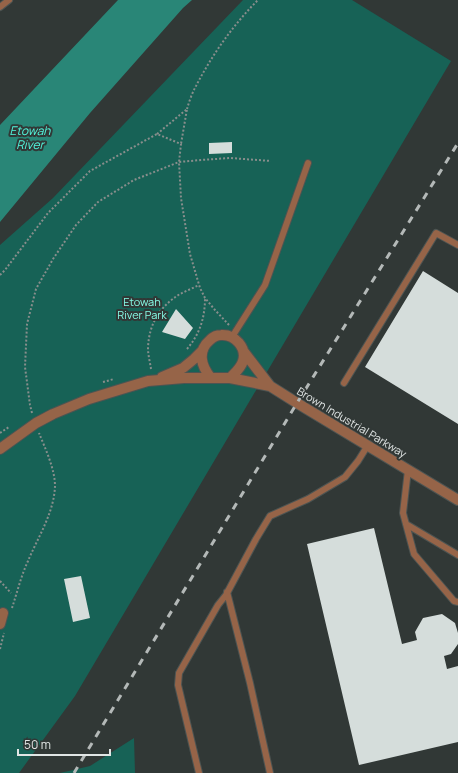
<svg xmlns="http://www.w3.org/2000/svg" width="458" height="773" font-family="Manrope,sans-serif">
  <style>
    .green { fill: #176256 }
    .water { fill: #298677 }
    .building { fill: #d5dddb }
    .lines { fill: none; stroke-linecap: round; stroke-linejoin: round }
    .lane-casing { stroke: #4d5452; stroke-width: 8 }
    .street-casing { stroke: #4d5452; stroke-width: 12 }
    .path { stroke: #888e8c; stroke-width: 2; stroke-dasharray: 2 2; stroke-linecap: butt }
    .lane { stroke: #966448; stroke-width: 6 }
    .street { stroke: #966448; stroke-width: 10 }
    .rail { stroke: #b4b9b8; stroke-width: 3; stroke-dasharray: 7 7; stroke-linecap: butt }
    .labels { text-anchor: middle; dominant-baseline: central; stroke-width: 4; stroke-linejoin: round; paint-order: stroke }
    .park-label { font-size: 11px; fill: #86fbe6; stroke: #313836 }
    .street-label { font-size: 11px; fill: #e1e6e5; stroke: #313836 }
    .water-label { font-size: 12px; font-style: italic; fill: #51f7dd; stroke: #313836 }
  </style>
  <rect width="100%" height="100%" fill="#313836"/>
  <path class="green" d="M243,0H352L451,61L75,696L19,773H0V245L53,198Z
    M134,738L135,773H60L90,766Z"/>
  <path class="water" d="M118,0H192L183,8L90,113L0,222V125Z"/>
  <path class="building" d="M232,142V153L209,154V143Z
    M423,271L458,293V424L365,367Z
    M176,309L193,328L185,339L162,332Z
    M374,528L402,644L417,640L415,632L423,618L442,614L455,623L458,633V644L451,654L444,656L447,669L458,666V742L359,765L307,544Z
    M81,576L90,618L73,622L64,579Z"/>
  <g class="lines">
    <defs>
      <path id="lane" d="M0,7L9,0
        M232,337L265,285L308,163
        M344,383L436,233L458,245
        M408,470L403,513L414,554L454,601L458,602
        M406,524L458,555
        M227,592L250,683L270,773
        M199,773L178,685L179,673L218,605L226,595L256,539L270,516L308,499L345,477L358,461L368,445"/>
      <path id="street" d="M244,352L270,386L297,403L458,500
        M162,377L183,368L194,359L203,350
        M211,378C201,366 197,351 210,340C213,337 217,335 221,335C235,334 247,348 243,361C241,368 235,373 230,378
        M0,449L36,423L53,414L89,399L148,381L184,378H230L270,386
        M0,624L3,613"/>
    </defs>
    <use href="#lane" class="lane-casing"/>
    <use href="#street" class="street-casing"/>
    <path class="path" d="M187,109C189,102 192,93 196,86C212,55 233,25 258,0
      M157,134L187,109L181,144
      M0,275L5,270L48,213L90,171L157,134L181,144L179,162L181,198L190,254L200,288L205,298L215,310L229,325
      M187,349C200,334 205,317 205,298
      M151,369C150,362 148,355 148,348C149,324 159,307 180,294C186,291 193,288 199,285
      M103,382L114,379
      M32,413L30,405L25,367L27,324L36,289L53,259L76,225L98,202L134,180L179,162L201,160L230,158L271,161
      M0,433L9,427
      M0,581L11,593
      M12,608C17,593 21,576 28,561C38,537 54,513 55,486C55,469 45,448 39,433
      M0,649L4,633"/>
    <use href="#lane" class="lane"/>
    <use href="#street" class="street"/>
    <path class="rail" d="M74,773L297,403L458,143"/>
  </g>
  <g class="labels">
    <g class="park-label">
      <text x="142" y="301">Etowah<tspan x="142" dy="13">River Park</tspan></text>
    </g>
    <g class="street-label">
      <text transform="translate(352 422) rotate(31)">Brown Industrial Parkway</text>
    </g>
    <g class="water-label">
      <text x="30" y="130">Etowah<tspan x="30" dy="14">River</tspan></text>
    </g>
  </g>
  <path d="M18 749v6h92v-6" fill="none" stroke="#e1e6e5" stroke-width="2"/>
  <text x="24" y="749" font-size="12" fill="#e1e6e5" stroke="#313836" stroke-width="3" paint-order="stroke">50 m</text>
</svg>
